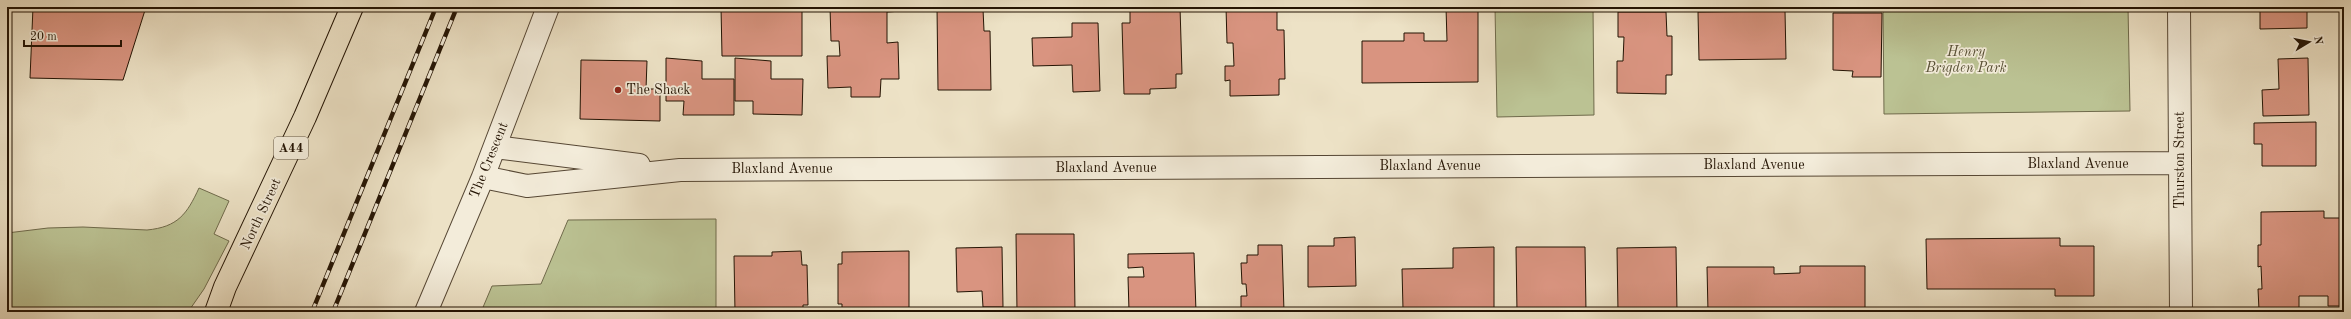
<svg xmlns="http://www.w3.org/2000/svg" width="2351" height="319" font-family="'Old Standard TT',serif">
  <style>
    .green { fill: #bbc293; stroke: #6f6a4b }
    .building { fill: #d99480; stroke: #231303 }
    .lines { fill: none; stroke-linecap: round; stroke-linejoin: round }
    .street-casing { stroke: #564734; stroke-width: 24 }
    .highway-casing { stroke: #231303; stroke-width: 24 }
    .street { stroke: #f3ecda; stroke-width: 22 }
    .highway { stroke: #ede2c6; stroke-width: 22 }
    .rail-casing { stroke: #231303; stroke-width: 4.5 }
    .rail { stroke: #f3ecda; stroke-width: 3; stroke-dasharray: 9; stroke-linecap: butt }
    .poi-dot { fill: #8f2418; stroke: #f3ecda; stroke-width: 1.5 }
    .labels { text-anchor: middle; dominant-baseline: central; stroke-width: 3.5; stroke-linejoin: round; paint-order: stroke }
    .shield { fill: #f3ecda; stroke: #615444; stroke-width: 1 }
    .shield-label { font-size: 13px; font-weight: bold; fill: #231303 }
    .park-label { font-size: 14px; font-style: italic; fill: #585035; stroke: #f3ecda }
    .poi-label { font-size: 14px; fill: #231303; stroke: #f3ecda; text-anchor: start }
    .street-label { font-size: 14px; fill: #231303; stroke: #f3ecda }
  </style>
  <rect width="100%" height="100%" fill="#ede2c6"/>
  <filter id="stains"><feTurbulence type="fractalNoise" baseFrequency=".005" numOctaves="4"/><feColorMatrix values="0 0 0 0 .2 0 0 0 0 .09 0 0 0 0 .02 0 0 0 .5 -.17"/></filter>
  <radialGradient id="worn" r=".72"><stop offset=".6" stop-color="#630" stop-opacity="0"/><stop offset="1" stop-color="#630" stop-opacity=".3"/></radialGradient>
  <path class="green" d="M1495,7H1593L1594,115L1497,117Z
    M1883,7H2128L2130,111L1884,114Z
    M199,188L229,201L214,234L229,241L204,289L188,312H7V233L48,228L83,227L147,230C178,227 187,214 199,188Z
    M716,219V312H481L492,286L541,284L568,220Z"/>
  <path class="building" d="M33,7H146L123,80L30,78Z
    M721,7H802V56H722Z
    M830,7H902V11L887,12V43L898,42L899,79H881L880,97H851V87L828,88L827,56H840L839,41H831Z
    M937,7H992V9H983L984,31H990L991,90H938Z
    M1125,7H1180L1182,74H1176V88L1150,89V94H1124L1122,23H1130V9H1125Z
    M1226,7H1281V9H1277V30H1284L1285,79H1279V95L1230,96V80L1225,81V66H1234L1233,43H1227Z
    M1446,7H1478V82L1362,83V41H1404V33H1424V41H1447Z
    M2260,7H2307V28L2260,29Z
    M1785,11L1786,59L1699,60L1698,12Z
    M1618,12H1666L1667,36H1672V75H1666V94L1617,93V61H1623L1624,37H1618Z
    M1833,13H1882L1881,77H1852L1853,71L1833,70Z
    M1072,23H1098L1100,91L1073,92L1072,65L1033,66L1032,38L1072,37Z
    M666,58L702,61V79H734V115H683L684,101H666Z
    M735,58L771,61V79H803L802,115L753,114V101H735Z
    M2308,58L2309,115L2263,116L2262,90L2279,89L2278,59Z
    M581,60L647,61L646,89H660V121L580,119Z
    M2316,122V166H2262V144H2254V123Z
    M2324,211V218H2344V306H2328V296H2299V312L2259,310L2258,289H2262L2261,266L2258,267V245H2261V212Z
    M1016,234H1074L1075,312H1017Z
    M1355,237L1356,286L1308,287V246H1334V238Z
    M2060,238V246H2094V296H2055V289H1927L1926,239Z
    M1258,245H1282L1284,312H1241V296H1247L1246,284H1242L1241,263H1247V255H1258Z
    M1002,247L1003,307H983L982,291L957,292L956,248Z
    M1494,247V309H1403L1402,269L1453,268V248Z
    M1516,247H1585L1586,312H1517Z
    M1676,247L1677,312H1618L1617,248Z
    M801,251L802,265H807L808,305H803V312H735L734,256H772V252Z
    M909,251V312H842V304H838V264H842V252Z
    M1194,253L1196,312L1129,311L1128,277H1144L1143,267L1128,268V254Z
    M1800,266H1865V312H1708L1707,267H1774V274L1800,273Z"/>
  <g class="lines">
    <defs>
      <path id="street" d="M2179,7L2181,312
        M495,147L639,165
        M483,177L527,186L680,170L2179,163
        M426,312L483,177L548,7"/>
      <path id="highway" d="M216,312L225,287L305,117L352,7"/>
    </defs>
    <use href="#street" class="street-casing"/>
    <use href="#highway" class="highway-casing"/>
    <use href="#street" class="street"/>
    <use href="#highway" class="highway"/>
    <defs>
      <path id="rail" d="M312,312L436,7
        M333,312L457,7"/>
    </defs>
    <use href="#rail" class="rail-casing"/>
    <use href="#rail" class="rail"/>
  </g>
  <circle class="poi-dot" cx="618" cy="90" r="4"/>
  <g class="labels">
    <rect class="shield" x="274" y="137" width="34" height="22" rx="3"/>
    <g class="shield-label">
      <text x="291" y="148">A44</text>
    </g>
    <g class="park-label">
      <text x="1966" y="52">Henry<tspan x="1966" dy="16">Brigden Park</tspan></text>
    </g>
    <g class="poi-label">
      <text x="626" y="90">The Shack</text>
    </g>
    <g class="street-label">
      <text transform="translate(489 160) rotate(-68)">The Crescent</text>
      <text transform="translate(2180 160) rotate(-90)">Thurston Street</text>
      <text x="2078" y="164">Blaxland Avenue</text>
      <text x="1754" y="165">Blaxland Avenue</text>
      <text x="1430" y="166">Blaxland Avenue</text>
      <text x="1106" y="168">Blaxland Avenue</text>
      <text x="782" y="169">Blaxland Avenue</text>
      <text transform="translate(261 214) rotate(-65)">North Street</text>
    </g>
  </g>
  <rect width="2351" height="319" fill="none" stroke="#ede2c6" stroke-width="24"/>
  <rect x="8" y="8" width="2335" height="303" fill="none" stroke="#231303" stroke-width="2"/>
  <rect x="12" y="12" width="2327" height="295" fill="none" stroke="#231303"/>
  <g transform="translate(2309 42) rotate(80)" stroke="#f3ecda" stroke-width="3" paint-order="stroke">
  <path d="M0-3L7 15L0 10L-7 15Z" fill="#231303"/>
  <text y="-6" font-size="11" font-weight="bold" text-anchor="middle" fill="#231303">N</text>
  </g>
  <path d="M24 40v6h97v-6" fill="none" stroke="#231303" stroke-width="2"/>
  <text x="30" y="40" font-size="12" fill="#231303" stroke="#f3ecda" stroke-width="3" paint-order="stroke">20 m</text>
  <rect width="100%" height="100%" filter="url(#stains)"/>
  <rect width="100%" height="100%" fill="url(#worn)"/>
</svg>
